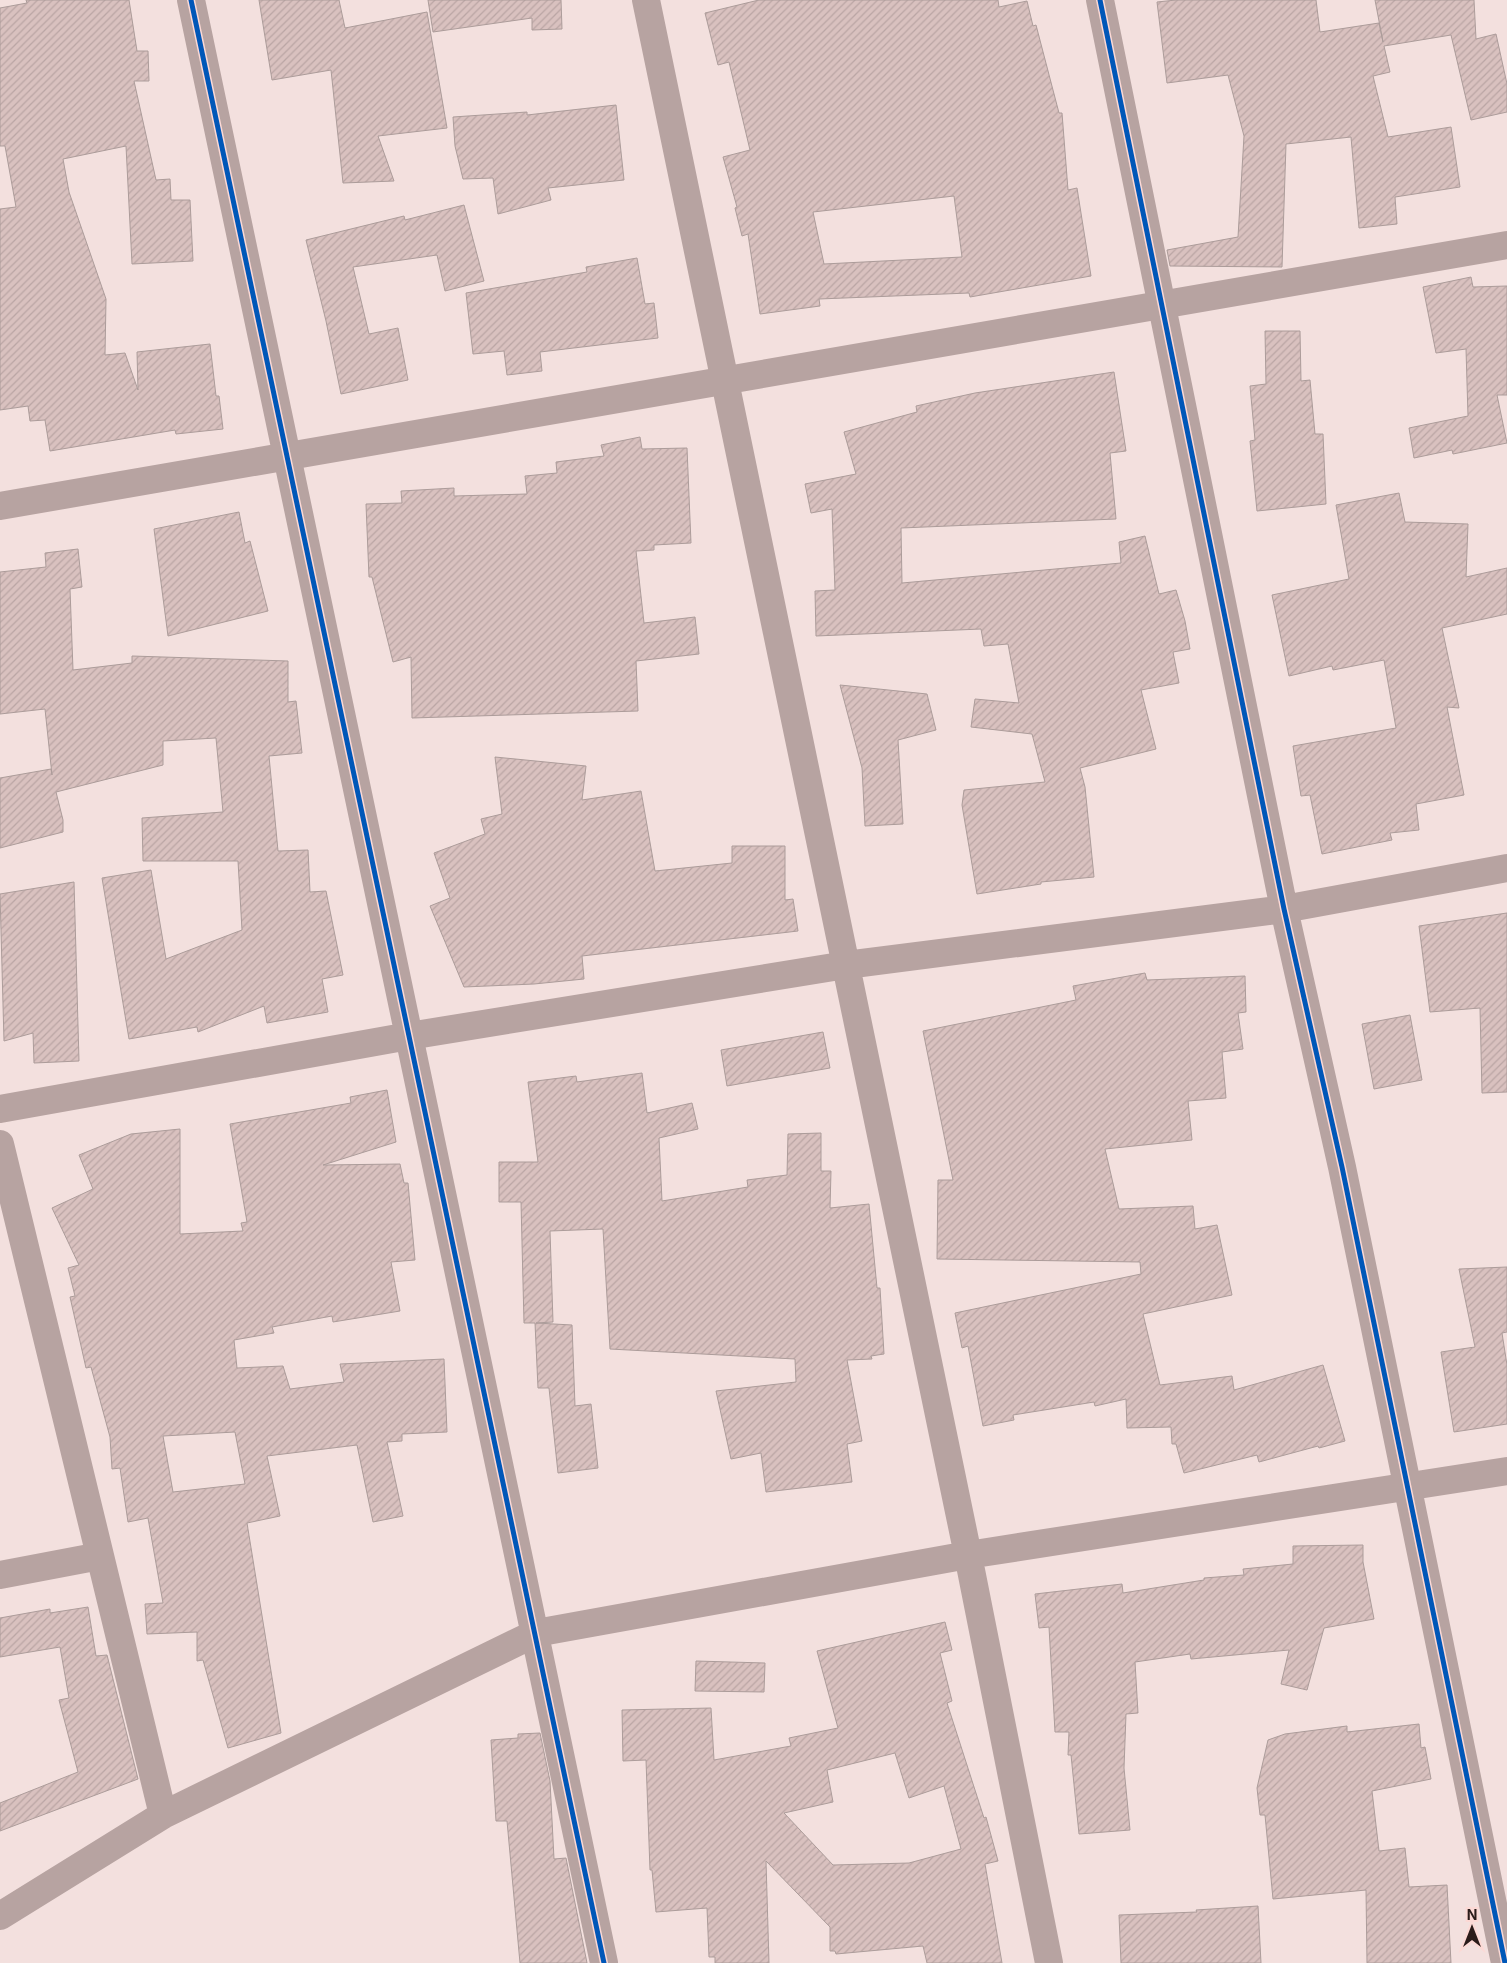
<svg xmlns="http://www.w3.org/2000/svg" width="1507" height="1963" font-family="Inter,sans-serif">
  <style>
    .building { fill: url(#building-hatch); stroke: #ac9c9a; fill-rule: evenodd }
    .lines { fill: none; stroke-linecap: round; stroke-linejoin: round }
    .street { stroke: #b7a3a1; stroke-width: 28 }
    .cycleway-casing { stroke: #fcd9d5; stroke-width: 8 }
    .cycleway { stroke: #0057b8; stroke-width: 5 }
  </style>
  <defs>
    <pattern id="building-hatch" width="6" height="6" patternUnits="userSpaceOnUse" patternTransform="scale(1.25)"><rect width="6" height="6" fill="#d9c1bf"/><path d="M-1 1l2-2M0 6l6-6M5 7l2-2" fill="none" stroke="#baa5a4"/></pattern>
  </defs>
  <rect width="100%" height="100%" fill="#f3e0de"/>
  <path class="building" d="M26,0H129L137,51H148L149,81H134L156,180L170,179L171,200H190L193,261L132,264L126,146L63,159L69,192L106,299L105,355L125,353L138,390L137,352L210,344L216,396H219L223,429L176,434L175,430L50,451L45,420L30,421L28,406L0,410V209L16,207L5,146H0V8L27,3Z
    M259,0H339L345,28L427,12L447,128L378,136L394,181L343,183L331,70L272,80Z
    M428,0H561L562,29L532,30V18L433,32Z
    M759,0H998L999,7L1027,1L1033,26L1036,25L1059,113H1062L1068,190L1077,188L1091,276L970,297L969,293L819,299L820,306L760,314L748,234L742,236L735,208L737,207L723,157L750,150L729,62L718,65L705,13ZM954,196L962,257L824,264L813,212Z
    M1176,0H1316L1320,32L1379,23L1383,42L1375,0H1474L1476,39L1496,34L1507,84V112L1471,120L1451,35L1384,46L1390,72L1373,76L1388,137L1451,127L1460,187L1395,197L1397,224L1359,228L1351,137L1286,144L1282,267L1170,266L1167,250L1238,237L1244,136L1228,75L1167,83L1157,2Z
    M616,105L624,180L548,188L551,200L498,214L493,178L463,179L455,146L453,117L527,112V115Z
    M464,205L484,281L445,291L437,255L353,267L369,334L398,328L408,380L341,394L326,321L306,240L404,216L405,220Z
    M637,258L645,304L654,303L658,338L540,352L542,371L507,375L504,351L473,354L466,293L587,272L586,267Z
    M1471,277L1473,287L1507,286V395H1497L1507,443L1453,454L1452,450L1414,458L1409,428L1468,416L1466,349L1436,353L1423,287Z
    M1265,331H1300L1301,381L1310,380L1315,434H1323L1326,504L1257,511L1250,441L1255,440L1250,386L1266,384Z
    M1114,372L1126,451L1110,453L1116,519L901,528L902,583L1121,563L1119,542L1145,536L1159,594L1176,590L1185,621L1190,649L1173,652L1179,683L1141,690L1156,749L1080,768L1085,787L1094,877L1041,882V884L977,894L962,805L964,790L1045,782L1032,734L971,727L975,699L1019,703L1008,644L984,646L981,629L816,636L815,591L835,590L832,509L811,513L805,484L856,474L844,432L917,412L916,406L975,393Z
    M640,437L642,449L687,448L691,543L654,545V550L636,551L644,623L695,617L699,654L636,661L638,711L412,718L411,657L393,662L372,577H369L366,504L402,503L401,491L454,488V496L527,494L525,476L557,473L556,462L604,456L601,445Z
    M1399,493L1405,522L1468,524L1466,577L1507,568V614L1442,628L1459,708L1447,707L1464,795L1416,804L1419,830L1390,833L1392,840L1322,854L1310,795L1301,796L1293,746L1396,728L1384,660L1333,670L1332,666L1289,676L1272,595L1349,579L1336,505Z
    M239,512L245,543L250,541L268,611L168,636L154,529Z
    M78,549L82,587L70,589L73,670L132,663V656L288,661V702L296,701L302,753L269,756L278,851L308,850L310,892L326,891L343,975L322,979L328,1012L267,1023L264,1006L198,1032L197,1027L129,1039L102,878L151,870L166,959L242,930L238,861H143L142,818L223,812L216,738L163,741V765L56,792L63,820V832L0,848V778L51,769L52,775L45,709L0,714V572L46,567L45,553Z
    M840,685L927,694L936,730L898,740L903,824L865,826L862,768Z
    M495,757L586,766L582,800L641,791L655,871L732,863V846H785V900L793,899L798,931L582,956L584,979L534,984L464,987L430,906L450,898L434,853L485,834L481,819L502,814Z
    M74,882L79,1061L34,1063L33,1033L4,1041L0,894Z
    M1507,913V1092L1482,1093L1480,1008L1430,1012L1419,926Z
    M1145,973L1147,980L1245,976L1246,1012L1238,1013L1243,1049L1222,1052L1226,1098L1188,1101L1192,1140L1105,1149L1119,1209L1193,1206L1195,1229L1217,1225L1232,1295L1143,1314L1160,1385L1232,1376L1234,1390L1323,1365L1345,1441L1319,1448L1318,1446L1259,1462L1257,1455L1184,1473L1176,1444H1172L1171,1427L1127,1428L1126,1399L1095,1406L1094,1402L1013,1415L1014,1420L983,1426L968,1346L962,1348L955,1313L1141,1274L1140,1262L937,1259L938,1180H953L923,1031L1076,1000L1073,986Z
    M1410,1015L1422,1080L1374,1089L1362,1024Z
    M823,1032L830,1068L727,1086L721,1050Z
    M642,1073L647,1113L692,1103L698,1129L659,1138L662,1201L748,1187L747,1180L787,1175L788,1134L821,1133V1171H831L830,1208L869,1204L877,1288H880L884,1354L871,1356L872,1359L847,1360L862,1441L847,1444L852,1482L766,1492L761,1453L731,1459L716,1391L796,1382L795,1359L610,1349L603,1229L550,1231L553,1322L536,1323L572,1325L575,1406L591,1404L598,1468L558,1473L549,1388H538L535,1323H524L521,1202H499V1162H538L528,1082L576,1076L577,1082Z
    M387,1090L396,1142L323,1165L400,1164L404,1183H408L415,1260L391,1262L400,1311L333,1322L332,1316L272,1327L274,1333L234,1340L237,1368L283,1366L290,1389L344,1382L340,1364L444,1359L447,1432L402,1434V1441L387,1442L403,1516L373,1522L357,1445L267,1456L280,1516L247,1523L281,1733L228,1748L203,1660L197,1661V1632L147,1634L145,1604L163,1603L148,1518L128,1522L120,1468L112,1469L110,1437L91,1367L86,1368L70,1297L75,1296L68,1268L79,1265L52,1208L93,1189L79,1155L131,1134L180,1129V1234L243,1231L241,1223L247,1222L230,1124L351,1103L350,1097ZM235,1432L245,1484L173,1492L163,1436Z
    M1507,1267V1332L1502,1333L1507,1365V1424L1454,1432L1441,1352L1475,1347L1459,1269Z
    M1363,1545V1562L1374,1619L1324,1628L1307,1690L1281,1684L1289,1650L1191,1659L1190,1654L1135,1662L1138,1713L1126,1714L1124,1768L1130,1830L1079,1834L1071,1755H1068L1069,1732H1055L1049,1627L1039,1628L1035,1594L1122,1584L1123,1593L1204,1580V1578L1244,1575L1243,1569L1293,1564V1546Z
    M88,1607L96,1656L107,1655L138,1779L0,1831V1803L78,1772L59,1700L69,1698L60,1647L0,1657V1618L50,1609V1613Z
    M945,1622L952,1650L940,1653L952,1701L947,1703L984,1818L986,1817L998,1861L985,1864L1002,1963H927L923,1946L836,1954L835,1951H830V1927L766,1861L769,1963H715V1957H709L707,1908L656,1912L652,1870H650L646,1760L623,1761L622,1710L711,1708L714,1760L791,1746L789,1738L838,1728L817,1651ZM895,1753L909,1798L944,1786L961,1849L909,1863L833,1865L784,1813L833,1802L827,1770Z
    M696,1661L765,1663L764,1692L695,1691Z
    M1419,1724L1421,1748L1425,1747L1431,1779L1372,1791L1379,1851L1405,1848L1409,1887L1447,1885L1451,1963H1367L1366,1890L1273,1899L1265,1815H1260L1257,1788L1268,1740L1285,1734L1347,1726V1732Z
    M540,1733L550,1781L554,1859L566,1858L587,1963H520L507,1821H496L491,1740L518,1738V1734Z
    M1258,1906L1261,1963H1121L1119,1915L1197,1912L1196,1910Z"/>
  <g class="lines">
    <path class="street" d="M191,0L604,1963
      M646,0L968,1555L1049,1963
      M1100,0L1284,909L1342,1167L1505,1963
      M0,506L1507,245
      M0,1109L409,1036L846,965L1284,909L1507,868
      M0,1144L163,1815L0,1916
      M0,1575L100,1556
      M163,1815L536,1633L968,1555L1507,1471"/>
    <defs>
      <path id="cycleway" d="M191,0L604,1963
        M1100,0L1284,909L1342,1167L1505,1963"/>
    </defs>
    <use href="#cycleway" class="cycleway-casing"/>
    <use href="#cycleway" class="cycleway"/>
  </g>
  <g transform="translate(1472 1928)" stroke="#fcd9d5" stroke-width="4" paint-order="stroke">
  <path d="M0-4L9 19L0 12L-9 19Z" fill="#2b1c1a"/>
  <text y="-8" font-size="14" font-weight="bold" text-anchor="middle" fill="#2b1c1a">N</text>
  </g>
</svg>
